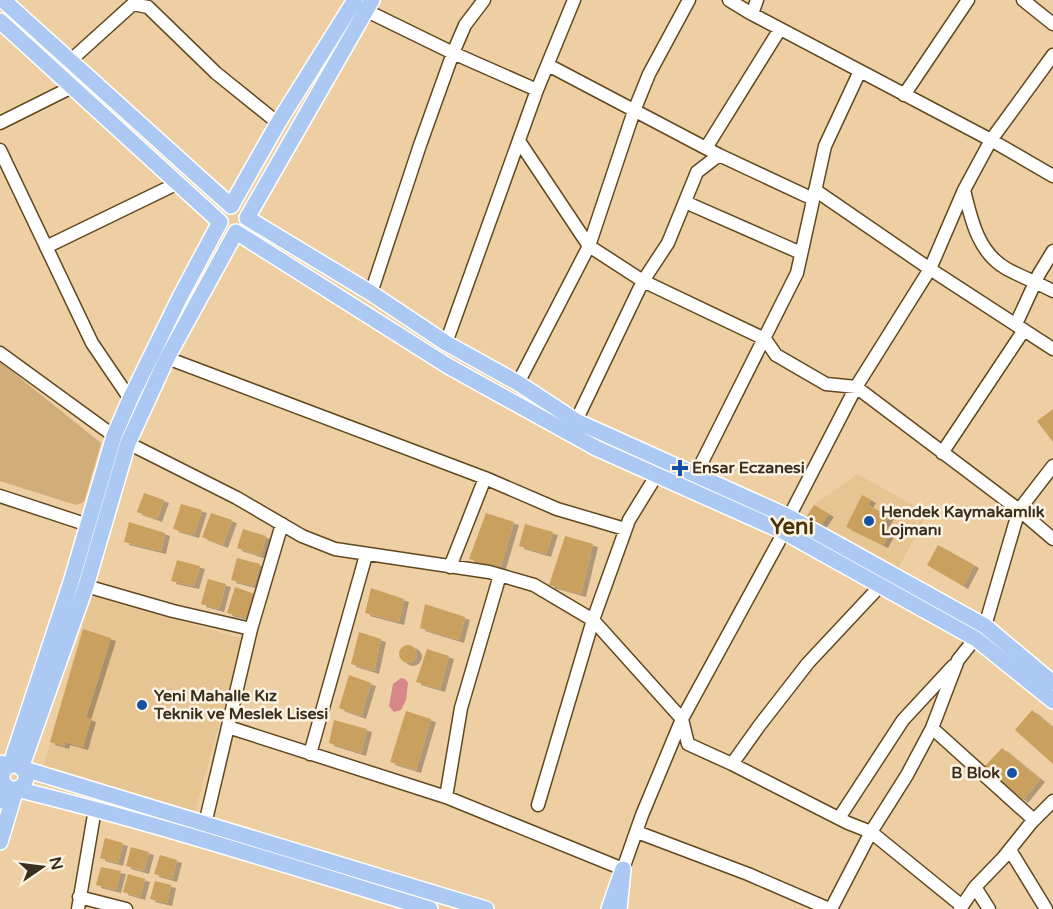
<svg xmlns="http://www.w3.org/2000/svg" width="1053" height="909" font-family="'Varela Round',sans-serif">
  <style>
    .built { fill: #e6c593 }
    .green { fill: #d0ad79 }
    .water { fill: #d6878a }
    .building { fill: #caa05f; filter: url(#shadow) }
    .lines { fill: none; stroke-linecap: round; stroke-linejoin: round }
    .minor-casing { stroke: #61481f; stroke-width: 15 }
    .major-casing { stroke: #fff; stroke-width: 18 }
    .minor { stroke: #fff; stroke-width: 12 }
    .major { stroke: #acc9f4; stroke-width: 15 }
    .poi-dot { fill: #1652a3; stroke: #fdf4e6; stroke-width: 2 }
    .labels { text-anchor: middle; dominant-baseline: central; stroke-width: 5; stroke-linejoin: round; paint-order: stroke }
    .poi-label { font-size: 16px; font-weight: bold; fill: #3a2e1d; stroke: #fdf4e6; text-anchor: start }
    .district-label { font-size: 22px; font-weight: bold; fill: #4a3204; stroke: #fdf4e6 }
  </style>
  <defs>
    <filter id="shadow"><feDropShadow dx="5" dy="3" stdDeviation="0" flood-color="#0004"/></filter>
  </defs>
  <rect width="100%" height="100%" fill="#edcfa3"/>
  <path class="built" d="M857,474L928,513L899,567L807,516L814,505Z
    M91,596L243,639L194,815L42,771Z"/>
  <path class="green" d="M0,362L101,443L84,502L76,505L0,481Z"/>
  <path class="water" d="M401,678L405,679L408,683L406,700L401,710L394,712L389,706L393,684Z"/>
  <path class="building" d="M1053,409V442L1037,421Z
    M144,493L164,500L157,519L137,512Z
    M862,495L871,500L868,505L889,516L884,525L892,529L883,545L846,527Z
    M181,504L202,510L194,535L173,529Z
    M814,505L829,514L821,525L807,516Z
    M211,513L232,520L223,545L202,537Z
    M486,513L514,522L500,569L469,559Z
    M129,522L165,533L161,551L124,542Z
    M525,524L553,532L546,554L519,546Z
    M243,529L266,536L261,556L237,548Z
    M565,536L593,544L581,594L549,585Z
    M938,545L974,565L963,586L927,565Z
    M237,558L260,564L254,586L231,580Z
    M177,560L200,566L194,586L171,581Z
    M208,579L226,584L219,609L201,604Z
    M235,587L255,594L248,618L227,613Z
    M371,588L404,599L399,622L365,613Z
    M425,604L465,617L459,640L420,628Z
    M83,629L111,638L86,717L91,719L83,747L65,742L64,746L50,742Z
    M359,632L381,639L374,671L351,664Z
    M399 654a9 9 0 1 1 18 0a9 9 0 1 1-18 0Z
    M427,649L449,656L440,689L416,682Z
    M349,675L371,683L361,716L339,708Z
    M1032,710L1053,728V764L1015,730Z
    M406,711L431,719L416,770L390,762Z
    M334,720L367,729L361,753L329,743Z
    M1002,748L1040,779L1023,800L984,767Z
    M105,838L123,843L118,863L100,858Z
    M131,847L149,852L144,871L126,866Z
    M160,855L177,860L172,879L154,874Z
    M101,867L121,871L116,890L96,885Z
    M128,874L145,879L140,897L123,892Z
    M155,881L171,885L167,903L150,899Z"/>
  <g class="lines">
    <defs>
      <path id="minor" d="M729,0L752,14L991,140L1053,176
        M1023,0L1053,24
        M365,10L453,53L537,90
        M752,14L757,0
        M71,60L133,4L148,7L216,73L278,123
        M548,65L719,155
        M904,95L968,0
        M0,123L72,87
        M519,141L589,246L643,281L765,339L776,355L826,384L856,387L1019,510L1053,539
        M706,148L780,29
        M0,150L92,343L130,399
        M815,190L930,269L1053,349
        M964,190C971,219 978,253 1007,269C1022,277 1038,283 1053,291
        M685,202L801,253
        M46,247L178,183
        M371,293L420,145L453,53L465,25L484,0
        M1016,324L1039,274L1053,251
        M446,343L537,90L574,0
        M0,353L114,436L237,498L302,536L335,549L489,572L534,585L593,620L682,719L688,744L732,764L848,823L871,832L962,906
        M167,358L485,478L557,509L625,529
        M518,383L589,246L634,111L649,74L689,0
        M576,421L643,281L668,243L697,172L719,155L813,199
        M942,453L1024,330
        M696,474L797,273L825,146L860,71
        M0,496L88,525
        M450,567L485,478
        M86,586L173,611L251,629L282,524
        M228,727L446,797L623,869L642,815L682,719L784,532L789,517L856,387L930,269L964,190L991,140L1053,55
        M932,728L1034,820
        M310,754L366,555
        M732,764L759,726L808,663L881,585
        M446,797L461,708L500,575
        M538,805L593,620L629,520L656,476
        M839,818L903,720L953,666
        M205,824L251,629
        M637,832L748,874L829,909
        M1010,850L1046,909
        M975,887L989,909
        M79,897L126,909
        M78,909L95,809
        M831,909L871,832L907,775L932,728L958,660L985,626L1019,510L1053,466
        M960,909L975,887L1003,858L1031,823L1053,801"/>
      <path id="major" d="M3,0L231,206L278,123L355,0
        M372,0L247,218L371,293L446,343L518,383L576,421L789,517L985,626L1053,683
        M0,21L220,222L181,295L130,399L114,436L71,582L10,766L0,763
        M2 777a12 12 0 1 1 24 0a12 12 0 1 1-24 0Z
        M0,784L5,786L0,801
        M0,842L16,789C156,823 292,867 430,909
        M486,909L21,768L86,586L128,443L167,358L236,232L448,366L596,448L784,532L976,639L1053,701
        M609,909L623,869L619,909"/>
    </defs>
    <use href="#minor" class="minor-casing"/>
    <use href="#major" class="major-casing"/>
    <use href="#minor" class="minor"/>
    <use href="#major" class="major"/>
  </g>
  <g class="poi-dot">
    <path d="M677 459h6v6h6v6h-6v6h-6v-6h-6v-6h6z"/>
    <circle cx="869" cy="521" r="6"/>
    <circle cx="142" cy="705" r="6"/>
    <circle cx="1012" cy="773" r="6"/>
  </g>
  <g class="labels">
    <g class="poi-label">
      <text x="692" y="468">Ensar Eczanesi</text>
      <text x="881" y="512">Hendek Kaymakamlık<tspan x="881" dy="18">Lojmanı</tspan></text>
      <text x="154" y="696">Yeni Mahalle Kız<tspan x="154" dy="18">Teknik ve Meslek Lisesi</tspan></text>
      <text x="1000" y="773" text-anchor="end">B Blok</text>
    </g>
    <g class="district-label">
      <text x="792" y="527">Yeni</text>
    </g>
  </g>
  <g transform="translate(42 867) rotate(76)" stroke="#fdf4e6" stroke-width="4.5" paint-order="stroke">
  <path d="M0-4.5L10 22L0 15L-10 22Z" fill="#3a2e1d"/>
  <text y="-9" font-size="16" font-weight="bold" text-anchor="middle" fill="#3a2e1d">N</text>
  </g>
</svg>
